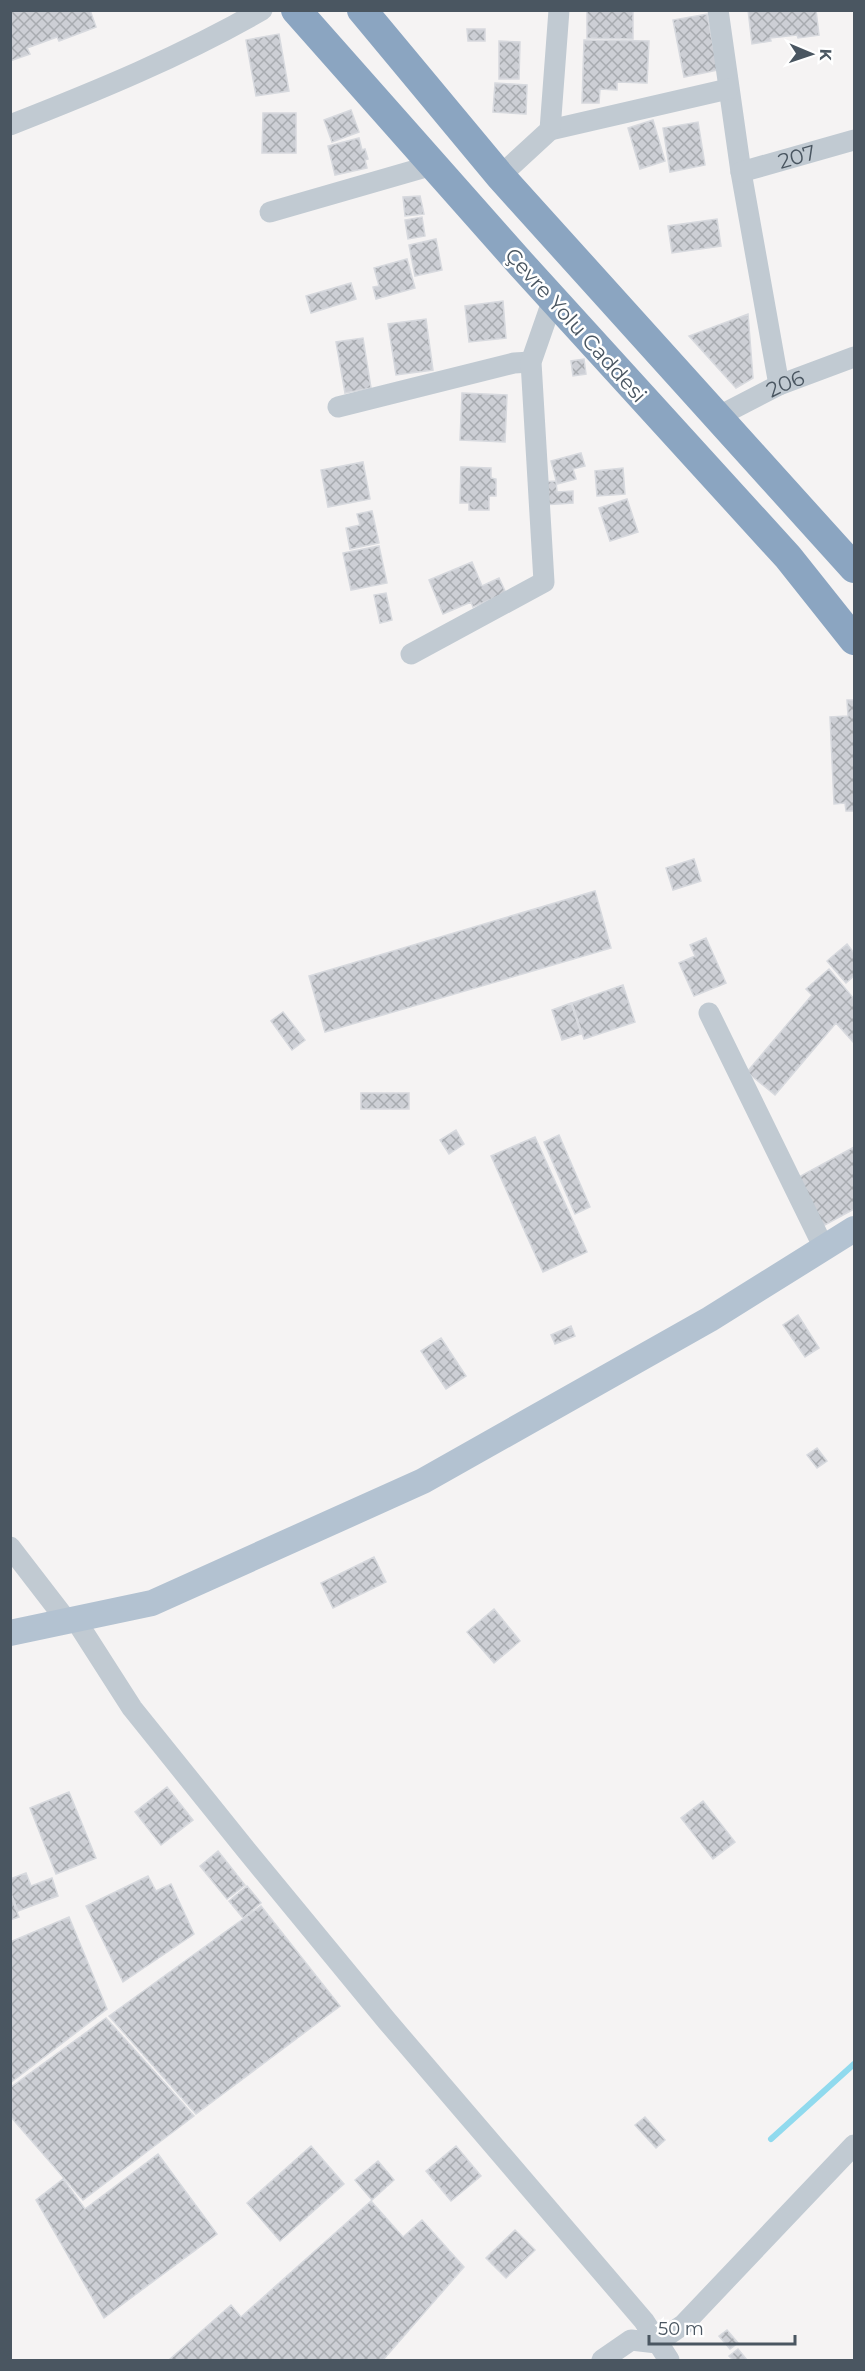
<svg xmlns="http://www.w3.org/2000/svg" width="865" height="2371" font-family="Montserrat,sans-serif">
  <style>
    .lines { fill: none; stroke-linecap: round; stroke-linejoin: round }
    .stream { stroke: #90daee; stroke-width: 6 }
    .building { fill: url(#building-cross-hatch); stroke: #d7d9de; stroke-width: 1.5 }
    .minor { stroke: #c1cad2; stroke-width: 21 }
    .major { stroke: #b3c2d1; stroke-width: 26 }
    .highway { stroke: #8ba5c1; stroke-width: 30 }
    .labels { text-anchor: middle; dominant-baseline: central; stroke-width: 5; stroke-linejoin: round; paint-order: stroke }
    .street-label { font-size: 21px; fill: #4a5661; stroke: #fff }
  </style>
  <defs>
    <pattern id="building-cross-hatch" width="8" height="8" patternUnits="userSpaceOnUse" patternTransform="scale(1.5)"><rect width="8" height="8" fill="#cdcfd5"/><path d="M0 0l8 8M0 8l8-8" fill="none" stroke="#a8abb0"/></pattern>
  </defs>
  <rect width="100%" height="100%" fill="#f5f3f3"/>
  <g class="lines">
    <path class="stream" d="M771,2139L854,2064"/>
  </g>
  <path class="building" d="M10,10H90L96,27L59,41L57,37L27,48L30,54L10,61Z
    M587,10H633V39L587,38Z
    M748,10H816L819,35L798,38L797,35L770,38L771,41L752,44Z
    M707,14L718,70L684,77L673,20Z
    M467,29H485V41H468Z
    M279,34L289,91L256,96L246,40Z
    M584,40L649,41L647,83L617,82V90L600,89L599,103H582Z
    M499,41L520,42L519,79H499Z
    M495,83L527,85L526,114L493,112Z
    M351,110L359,132L332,142L324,120Z
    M263,113H296V153H262Z
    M653,120L665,161L640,169L628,128Z
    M698,122L705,165L670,172L663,128Z
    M359,138L362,150L365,149L368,159L365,160L367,168L335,175L328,146Z
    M420,196L424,214L405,216L403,197Z
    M422,217L425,236L408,239L405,220Z
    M717,219L721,246L672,253L668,226Z
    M436,239L442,270L415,276L409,245Z
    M407,259L415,288L376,299L373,287L379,286L374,268Z
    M351,283L356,299L311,313L306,296Z
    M503,301L506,338L469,342L465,306Z
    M748,314L753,378L736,388L689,336Z
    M426,319L433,370L396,375L388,324Z
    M363,338L371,388L345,393L336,342Z
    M584,359L586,374L573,376L571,361Z
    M462,393L507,395L505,442L460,440Z
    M581,453L585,466L573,469L576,479L557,484L551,461Z
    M363,462L370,499L328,507L321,470Z
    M461,467L491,468V478L496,479V496H489V510H469V503H460Z
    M623,468L625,494L597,496L595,471Z
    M556,481L557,492L573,491V503L542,505L541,482Z
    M627,499L638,532L610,541L599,508Z
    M372,511L379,543L350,549L346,528L360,525L357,514Z
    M379,546L387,583L351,590L343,553Z
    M472,562L482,586L499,578L506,593L473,607L471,602L443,614L429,580Z
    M386,593L392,620L380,623L374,595Z
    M847,700H854V811H846L845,803L834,804L830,717L848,716Z
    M694,859L701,881L673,890L666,868Z
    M595,891L611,948L325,1032L309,976Z
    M706,938L726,983L694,996L679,963L695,956L690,945Z
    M847,944L854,953V976L846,983L827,961Z
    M829,969L854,999V1043L836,1023L775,1095L747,1072L812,995L806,989Z
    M623,985L635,1022L584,1039L572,1003Z
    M571,1003L581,1034L562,1040L552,1010Z
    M283,1012L305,1040L292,1050L271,1021Z
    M361,1093H409V1109H361Z
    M456,1130L464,1144L449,1154L440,1140Z
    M559,1135L590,1207L575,1214L544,1142Z
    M535,1137L587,1252L543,1272L491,1156Z
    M854,1147V1209L823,1226L797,1178Z
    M798,1315L819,1348L805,1357L783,1325Z
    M571,1326L575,1336L555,1344L551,1335Z
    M441,1338L466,1376L446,1389L421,1351Z
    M817,1448L827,1461L817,1468L807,1455Z
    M374,1557L386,1582L333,1608L321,1583Z
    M494,1609L520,1641L494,1663L467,1632Z
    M167,1787L193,1820L161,1845L135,1812Z
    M69,1792L96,1858L56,1874L30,1808Z
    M703,1801L735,1842L713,1859L681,1818Z
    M218,1851L245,1885L227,1899L200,1866Z
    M26,1873L31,1886L52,1878L58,1896L18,1911L10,1891V1879Z
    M148,1876L156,1891L171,1884L194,1934L123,1982L86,1906Z
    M247,1886L261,1903L243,1918L229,1901Z
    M10,1894L19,1917L10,1920Z
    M261,1906L340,2006L196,2114L109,2016Z
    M69,1917L107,2009L10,2083V1942Z
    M106,2018L194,2116L83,2200L10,2116V2088Z
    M645,2117L665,2140L656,2148L635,2125Z
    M311,2146L344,2184L280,2241L247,2203Z
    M456,2146L481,2176L451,2201L426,2171Z
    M158,2154L217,2234L104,2318L36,2200L63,2179L85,2209Z
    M378,2161L394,2180L372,2200L355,2180Z
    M371,2201L403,2237L422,2220L464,2267L383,2360H169L231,2305L241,2317Z
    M515,2230L535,2250L506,2278L486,2258Z
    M727,2330L738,2343L730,2349L719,2336Z
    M738,2349L747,2360H733L729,2356Z"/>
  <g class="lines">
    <g class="minor">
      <path d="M718,10L741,172L779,385"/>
      <path d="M10,125C97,91 182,56 262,10"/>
      <path d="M550,130L728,89"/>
      <path id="s1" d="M741,172L854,140"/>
      <path d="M500,176L550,130L559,10"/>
      <path d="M270,212L433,165"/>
      <path d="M338,407L514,363L531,362"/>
      <path id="s2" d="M719,416L779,385L854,357"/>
      <path d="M411,654L544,582L531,362L553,299"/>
      <path d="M709,1013L824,1248"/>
      <path d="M10,1547L67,1621"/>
      <path d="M75,1619L132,1708L247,1851L387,2021L644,2321L669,2360"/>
      <path d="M602,2360L631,2340L657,2343L684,2324L854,2145"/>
    </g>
    <path class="major" d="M10,1633L152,1603L423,1481L710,1319L854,1229"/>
    <path class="highway" d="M296,10L521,264L788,557L854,640
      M362,10L500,176L854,568"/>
  </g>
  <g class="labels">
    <g class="street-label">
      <text stroke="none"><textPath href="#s1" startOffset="58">207</textPath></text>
      <text transform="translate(576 325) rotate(48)">Çevre Yolu Caddesi</text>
      <text stroke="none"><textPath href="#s2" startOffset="74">206</textPath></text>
    </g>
  </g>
  <rect width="865" height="2371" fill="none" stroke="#4a5661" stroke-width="24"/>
  <g transform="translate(811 54) rotate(92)" stroke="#ffffff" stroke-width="4.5" paint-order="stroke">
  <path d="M0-4.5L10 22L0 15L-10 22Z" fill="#4a5661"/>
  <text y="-9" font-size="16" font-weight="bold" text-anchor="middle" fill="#4a5661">K</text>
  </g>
  <path d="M649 2335v9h146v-9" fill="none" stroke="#4a5661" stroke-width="3"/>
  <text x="658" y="2335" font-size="18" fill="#4a5661" stroke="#ffffff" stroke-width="4.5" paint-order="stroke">50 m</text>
</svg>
